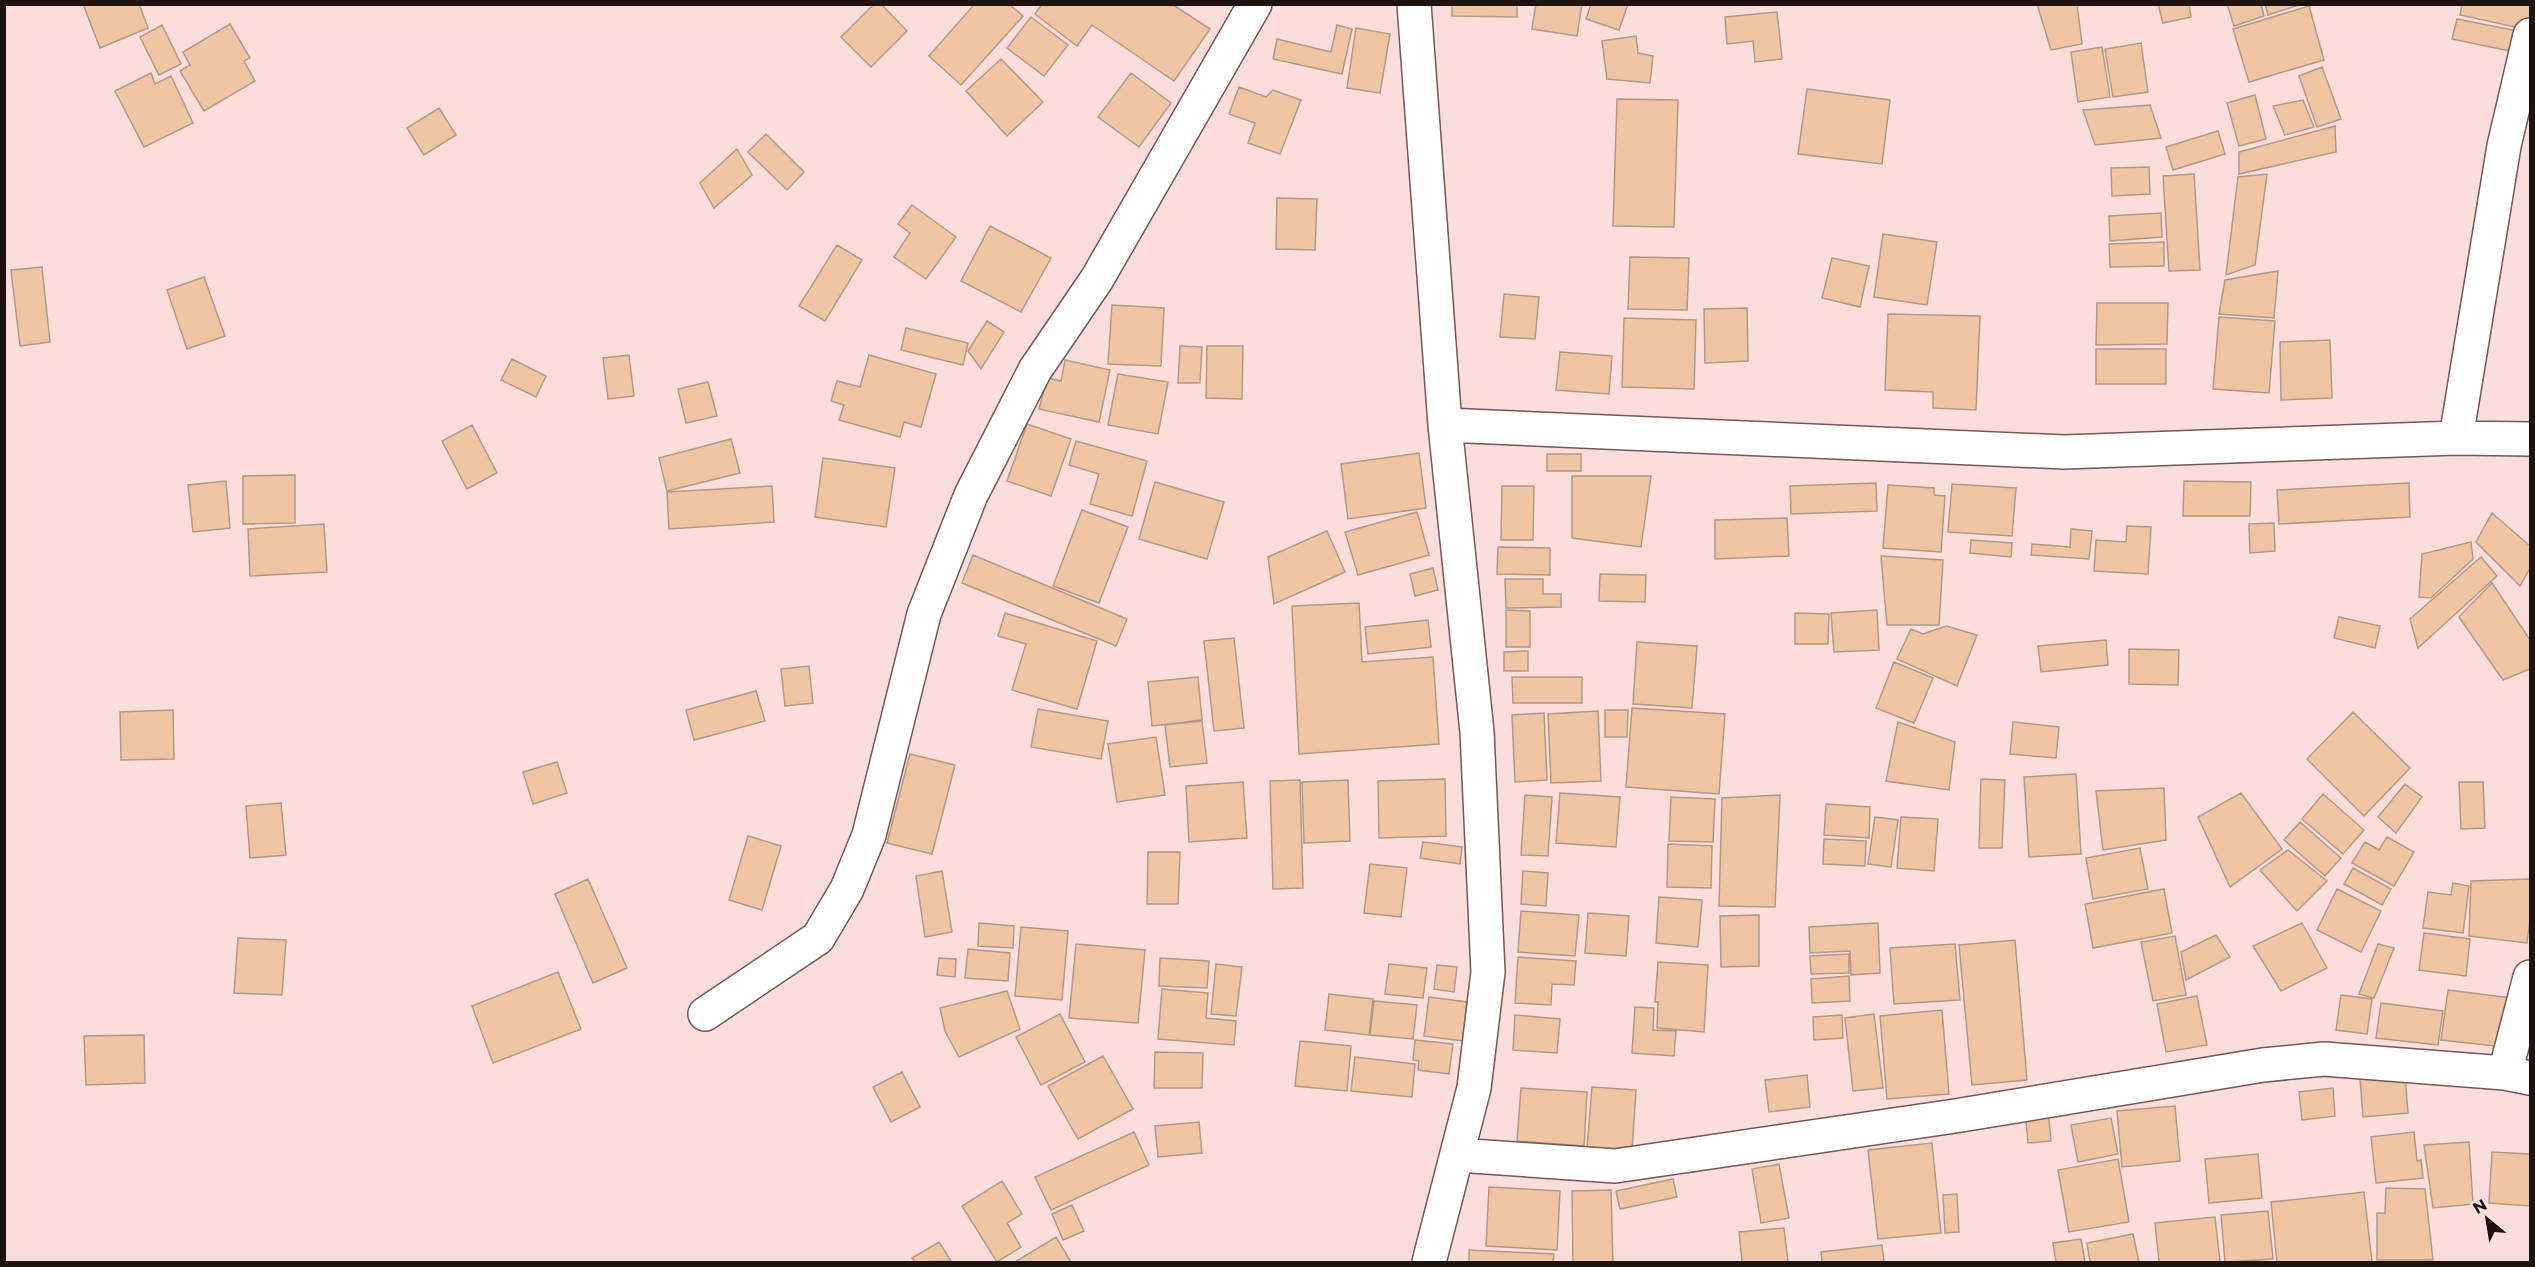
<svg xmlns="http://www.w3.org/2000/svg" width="2535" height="1267" font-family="Montserrat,sans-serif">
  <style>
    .building { fill: #f0c5a4; stroke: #b29986; stroke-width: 1.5 }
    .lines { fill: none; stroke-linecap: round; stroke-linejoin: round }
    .minor-casing { stroke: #755754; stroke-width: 36 }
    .minor { stroke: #fff; stroke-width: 33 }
  </style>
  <rect width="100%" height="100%" fill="#fbdedc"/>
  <path class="building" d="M83,4H139L148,28L100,48Z
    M874,4H881L907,31L871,67L841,37Z
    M972,4H1009L1023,16L961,85L929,56L973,6Z
    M1042,4H1172L1210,29L1174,81L1092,25L1077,46L1035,14Z
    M1452,4H1517V17L1452,16Z
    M1536,4H1582L1577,36L1532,29Z
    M1591,4H1628L1619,30L1586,19Z
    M2037,4H2077L2082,44L2051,50Z
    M2158,4H2189L2191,17L2163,23Z
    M2227,4H2261L2264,16L2234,26Z
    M2265,4H2302L2268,15Z
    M2462,4H2530L2529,30L2460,15Z
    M2309,6L2324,60L2249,82L2233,29Z
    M1777,12L1782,59L1755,62L1753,41L1727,44L1725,17Z
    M1031,17L1068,45L1044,76L1007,48Z
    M2457,19L2528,33L2524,54L2452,39Z
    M230,24L250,58L244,61L255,81L204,111L180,71L190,65L183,52Z
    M162,25L181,64L159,75L140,37Z
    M1337,25L1352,29L1342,74L1273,59L1277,39L1331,52Z
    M1356,28L1390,34L1380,93L1347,88Z
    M1636,36L1638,53L1653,56L1650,83L1607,79L1602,41Z
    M2141,43L2148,92L2113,97L2105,49Z
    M2102,47L2110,97L2078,102L2071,52Z
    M1001,59L1043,102L1007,136L966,91Z
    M2322,67L2341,119L2317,127L2299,76Z
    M151,73L155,84L171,76L193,123L144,147L115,91Z
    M1131,73L1171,103L1139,147L1098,117Z
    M1239,87L1266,97L1273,90L1301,100L1280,154L1248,143L1255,123L1229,114Z
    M1807,89L1890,100L1882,164L1798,154Z
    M2255,95L2266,139L2239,146L2227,103Z
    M1617,99L1678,100L1674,227L1613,226Z
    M2303,100L2314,127L2285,135L2273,106Z
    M2150,105L2161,138L2095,145L2083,110Z
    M439,108L456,135L424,155L407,128Z
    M2335,126L2336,152L2239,174V152Z
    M2218,131L2225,154L2173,170L2166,147Z
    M766,134L804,172L787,190L748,152Z
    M737,149L752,175L714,208L700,183Z
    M2149,167L2150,194L2112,196L2111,168Z
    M2194,174L2200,270L2169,271L2163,176Z
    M2267,174L2255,265L2226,275L2238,177Z
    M1277,198L1317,199L1315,250L1276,249Z
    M912,205L956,237L926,279L894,257L910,233L898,224Z
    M2161,213L2162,237L2110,241L2109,216Z
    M990,226L1051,258L1021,312L961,281Z
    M1883,234L1937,242L1927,305L1874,297Z
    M2164,242V266L2110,267L2109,244Z
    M837,245L862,260L825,321L799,306Z
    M1630,257L1689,258L1687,310L1628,309Z
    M1832,258L1869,266L1860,307L1822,298Z
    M42,267L50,342L20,346L11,270Z
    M2278,271L2274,318L2219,314L2225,280Z
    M204,277L225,336L187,349L167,290Z
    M1504,294L1539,297L1535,339L1500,337Z
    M2097,303H2168L2167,344L2096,345Z
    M1112,305L1164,308L1161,366L1108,364Z
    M1747,308L1748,361L1705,363L1704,309Z
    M1888,314L1980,316L1976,410L1933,408V392L1885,390Z
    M2219,317L2275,321L2269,393L2213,389Z
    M1624,318L1696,320L1694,389L1622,387Z
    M987,321L1004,332L981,369L968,351Z
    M906,328L968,343L963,365L901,350Z
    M2330,340L2332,398L2281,400L2280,342Z
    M1180,346L1202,347L1200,383H1178Z
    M1207,346H1243L1242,399L1206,398Z
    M2096,349H2166V384H2096Z
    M1560,352L1612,356L1609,394L1556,390Z
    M629,355L634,396L608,399L603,358Z
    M869,355L936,374L921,427L904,422L900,437L839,420L844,405L831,401L837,381L860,387Z
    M512,359L546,376L536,397L501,380Z
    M1065,360L1110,370L1099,422L1039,409L1047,378L1061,381Z
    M1118,374L1168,382L1158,434L1108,425Z
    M708,382L717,416L686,423L678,389Z
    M1027,424L1071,439L1051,496L1007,481Z
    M472,425L497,473L467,489L442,441Z
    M731,439L740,473L667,491L659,458Z
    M1076,441L1147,461L1132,516L1090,504L1099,474L1069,465Z
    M1419,453L1426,508L1348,519L1341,464Z
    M1547,454H1581V471H1547Z
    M823,458L895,468L886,527L815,517Z
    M295,475V523L243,524V476Z
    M1572,476H1651L1641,547L1572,538Z
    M226,481L230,528L193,532L188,485Z
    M2184,481L2251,482L2250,516H2183Z
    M1155,482L1224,502L1207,559L1139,539Z
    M1876,483L1877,511L1791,514L1790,486Z
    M2409,483L2410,517L2279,524L2277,490Z
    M1952,484L2016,488L2012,536L1948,532Z
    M1888,485L1934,488V495L1945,496L1941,552L1883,548Z
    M772,486L774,522L669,529L667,492Z
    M1502,486H1534L1533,540H1501Z
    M1082,510L1128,527L1099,603L1053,586Z
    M1417,512L1429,555L1358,575L1345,532Z
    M2492,513L2530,546V568L2520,586L2476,542Z
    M1787,518L1789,556L1715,559V520Z
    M2274,523L2275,551L2250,553L2249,524Z
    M324,524L327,572L250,576L248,529Z
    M2127,526L2151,527L2148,574L2094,571L2096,540L2126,542Z
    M2071,529L2092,531L2089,559L2031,555L2032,544L2070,547Z
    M1327,531L1345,572L1274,604L1268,557Z
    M1971,540L2012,543L2011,557L1970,553Z
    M2471,542L2473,559L2431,598L2419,597L2422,554Z
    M1498,547L1550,548V575L1497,574Z
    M973,555L1127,619L1116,646L962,583Z
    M1881,556L1943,560L1939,625H1887Z
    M2481,557L2497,576L2418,648L2410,619Z
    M1433,568L1438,590L1415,596L1410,574Z
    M1600,574L1646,575L1645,602L1599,601Z
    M1505,579H1543V594H1561V607L1506,608Z
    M2492,583L2530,640V669L2503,680L2459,617Z
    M1359,603L1362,662L1433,657L1439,744L1299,754L1292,606Z
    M1506,610L1530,611V647H1506Z
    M1877,610L1879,650L1834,652L1831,613Z
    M1005,613L1097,641L1077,709L1012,690L1026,644L998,636Z
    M1795,613L1829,614L1828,644H1795Z
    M2339,617L2380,626L2375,648L2334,638Z
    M1428,620L1431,647L1368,654L1365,627Z
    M1946,626L1977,635L1957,686L1897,659L1911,629L1923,634Z
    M1234,638L1244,728L1214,731L1204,641Z
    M2106,640L2108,665L2041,672L2038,646Z
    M1637,642L1697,646L1692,708L1633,704Z
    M2129,649L2179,650L2178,685L2129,684Z
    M1528,651V671H1504V652Z
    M1894,662L1933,678L1914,723L1876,708Z
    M809,666L813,703L785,706L781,669Z
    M1198,677L1202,720L1152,726L1148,682Z
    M1512,677H1582V703H1513Z
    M756,691L765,721L694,740L686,710Z
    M1632,708L1725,714L1719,794L1626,787Z
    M1038,709L1108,721L1101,759L1031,747Z
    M173,710L174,759L121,760L120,712Z
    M1605,710H1628L1627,737H1605Z
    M1598,711L1601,781L1551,783L1548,714Z
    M2353,712L2410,768L2364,816L2307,759Z
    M1544,713L1547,780L1515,782L1512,715Z
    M1202,721L1207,763L1170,767L1165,725Z
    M1898,722L1955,742L1949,790L1886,781Z
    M2013,722L2059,727L2056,758L2010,754Z
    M1156,737L1165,795L1117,802L1108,744Z
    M910,754L955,765L932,854L887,843Z
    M557,762L567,793L533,804L523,772Z
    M2076,774L2081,854L2029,857L2024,777Z
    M1445,779L1446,836L1379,838L1378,781Z
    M1981,779L2005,780L2002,848H1979Z
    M1300,780L1303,888L1273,889L1270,781Z
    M1348,780L1350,841L1304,843L1302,782Z
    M1243,782L1247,838L1189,842L1186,786Z
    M2459,782H2483L2485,828L2461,829Z
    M2405,784L2422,797L2396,833L2378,817Z
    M2164,788L2166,840L2103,850L2096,791Z
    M1560,793L1620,797L1616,847L1556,843Z
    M2241,793L2282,849L2230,887L2198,817Z
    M2323,794L2364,830L2343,854L2302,819Z
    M1525,795L1552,797L1548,856L1521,855Z
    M1780,795L1775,907L1719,906L1722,798Z
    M1671,797L1715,799L1713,842L1669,841Z
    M281,803L286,855L250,858L246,806Z
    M1826,804L1870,807L1869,838L1824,835Z
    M1875,817L1898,820L1891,867L1868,864Z
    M1901,817L1938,819L1934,871L1897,868Z
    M2300,822L2341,858L2325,876L2284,840Z
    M748,836L781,846L762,910L729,900Z
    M2387,837L2414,852L2394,886L2352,863L2365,842L2379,850Z
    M1824,839L1866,841L1865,866L1823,864Z
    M1423,842L1462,847L1460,864L1420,858Z
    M1668,844L1712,846L1711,888L1667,887Z
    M2140,848L2148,889L2093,899L2086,858Z
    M2288,850L2327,881L2297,911L2260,870Z
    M1148,852H1180L1178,904H1147Z
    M1370,864L1407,868L1401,917L1364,913Z
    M2353,868L2391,889L2382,905L2344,884Z
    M942,871L952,932L925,937L916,876Z
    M1523,871L1548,873L1546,906L1521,904Z
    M588,879L627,968L593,983L555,894Z
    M2530,879V918L2527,943L2469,936L2471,881Z
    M2453,883L2469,886L2463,933L2423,928L2428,892L2451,895Z
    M2164,889L2172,933L2093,948L2085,904Z
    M2337,889L2381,911L2361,952L2317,930Z
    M1659,897L1702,900L1698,947L1656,943Z
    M1521,911L1579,915L1575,956L1518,952Z
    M1588,913L1629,916L1626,956L1585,953Z
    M1759,915V966L1721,967L1720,916Z
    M979,923L1014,926L1013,948L978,946Z
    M1878,923L1880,973L1851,975L1850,951L1810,953L1809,927Z
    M2302,923L2327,968L2281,991L2253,946Z
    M1021,927L1068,931L1062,1000L1015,996Z
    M2424,933L2470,939L2466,976L2419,970Z
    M2216,935L2230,957L2186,980L2181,952Z
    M2175,936L2186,995L2153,1001L2141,942Z
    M238,938L286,940L282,995L234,993Z
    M2015,940L2027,1080L1972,1085L1959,945Z
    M1076,944L1145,950L1138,1023L1069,1018Z
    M1955,944L1960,1000L1894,1004L1890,948Z
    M2378,944L2394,948L2374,998L2359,994Z
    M968,949L1010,953L1008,981L965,978Z
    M1849,954V973L1811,974L1810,956Z
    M1518,957L1576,961L1574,985L1552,984L1551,1005L1515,1003Z
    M939,958L956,959L955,977L937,975Z
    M1160,958L1209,961L1207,988L1159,986Z
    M1658,962L1708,965L1704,1032L1657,1028L1658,1002H1655Z
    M1216,964L1242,967L1236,1016L1211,1014Z
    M1389,964L1427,968L1423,998L1385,994Z
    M1437,965L1457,967L1454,992L1434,989Z
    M558,972L581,1029L493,1063L472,1006Z
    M1849,976L1850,1001L1812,1003L1811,979Z
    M1162,989L1208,993L1206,1018L1236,1021L1234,1045L1158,1039Z
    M2448,990L2511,998L2504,1047L2441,1040Z
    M1007,991L1020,1029L959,1057L945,1031L940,1008Z
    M1329,994L1373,999L1369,1035L1325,1030Z
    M2341,995L2372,999L2367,1034L2336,1030Z
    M2197,996L2207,1045L2166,1052L2157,1004Z
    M1429,997L1467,1002L1463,1041L1424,1036Z
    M1374,1001L1417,1005L1413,1039L1370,1035Z
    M2381,1003L2443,1011L2438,1045L2376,1038Z
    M1635,1007L1654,1008L1653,1030L1676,1031L1674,1056L1632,1053Z
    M1942,1010L1949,1094L1887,1099L1880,1016Z
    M1060,1014L1085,1062L1041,1085L1016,1037Z
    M1874,1014L1883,1088L1853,1091L1845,1018Z
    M1515,1015L1560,1019L1557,1053L1513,1050Z
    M1842,1015L1843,1038L1814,1040L1813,1017Z
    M144,1035L145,1083L86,1085L84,1036Z
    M1415,1040L1453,1044L1449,1074L1418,1070L1419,1061L1413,1060Z
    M1300,1041L1351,1046L1347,1091L1295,1086Z
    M1155,1052L1203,1053L1202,1088H1154Z
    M1103,1056L1133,1109L1078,1139L1048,1086Z
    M1355,1057L1415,1064L1412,1097L1351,1091Z
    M902,1072L920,1107L891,1122L873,1087Z
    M1807,1075L1810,1107L1769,1112L1765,1080Z
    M2405,1075L2408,1113L2363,1117L2360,1079Z
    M1592,1087L1636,1090L1632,1151L1587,1148Z
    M1521,1088L1587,1092L1584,1146L1517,1141Z
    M2333,1088L2335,1116L2302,1120L2299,1092Z
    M2175,1106L2180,1161L2122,1167L2117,1111Z
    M2049,1118L2051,1141L2028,1143L2026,1120Z
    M2111,1118L2118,1154L2078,1162L2071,1125Z
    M1199,1122L1202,1153L1158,1157L1155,1126Z
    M1134,1132L1149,1165L1051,1210L1035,1177Z
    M2414,1132L2417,1161L2421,1160L2423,1178L2376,1183L2371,1137Z
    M2469,1142L2473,1204L2433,1208L2424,1145Z
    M1932,1143L1941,1233L1878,1239L1868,1150Z
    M2492,1152L2530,1154V1206L2489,1203Z
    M2258,1154L2262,1198L2209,1203L2205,1159Z
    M2118,1159L2129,1222L2069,1232L2058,1170Z
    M1779,1164L1789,1218L1761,1223L1752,1169Z
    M1673,1179L1677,1197L1620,1209L1616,1191Z
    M1002,1181L1022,1214L1007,1223L1021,1247L997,1262L962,1206Z
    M1489,1187L1560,1191L1557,1250L1486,1246Z
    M2386,1188L2425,1189L2433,1260H2377V1213H2385Z
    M1611,1190L1613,1262H1573L1572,1191Z
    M2364,1192L2372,1262H2277L2271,1202Z
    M1957,1194L1959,1232L1945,1233L1943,1195Z
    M1072,1205L1084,1231L1063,1240L1052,1214Z
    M2268,1211L2273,1259L2225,1262L2221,1215Z
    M2215,1217L2220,1262H2159L2155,1223Z
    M1784,1228L1788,1262H1742L1739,1232Z
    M2133,1234L2139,1262H2090L2087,1243Z
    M1056,1237L1071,1262H1015Z
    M2081,1239L2085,1262H2056L2053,1243Z
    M939,1242L951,1261L915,1262L912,1258Z
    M1882,1245L1884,1262H1822L1821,1252Z
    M1469,1250L1554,1254L1553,1262H1469Z"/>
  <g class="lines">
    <defs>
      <path id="minor" d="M1414,4L1445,425L1477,732L1488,972L1474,1088L1429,1262
        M1445,425L2064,452L2456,438L2530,439
        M2456,438L2504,146L2530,35
        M705,1014L818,938L847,889L869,835L924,614L971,495L1035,370L1097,279L1255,4
        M2505,1073L2530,977
        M1457,1155L1615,1166L1955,1116L2263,1065L2324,1059L2505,1073L2530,1078"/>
    </defs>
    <use href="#minor" class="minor-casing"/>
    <use href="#minor" class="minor"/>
  </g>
  <rect width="2535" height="1267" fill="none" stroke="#1f1312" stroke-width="12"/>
  <g transform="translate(2487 1219) rotate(330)" stroke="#fbdedc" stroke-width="4.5" paint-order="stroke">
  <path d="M0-4.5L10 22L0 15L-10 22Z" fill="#1f1312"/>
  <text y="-9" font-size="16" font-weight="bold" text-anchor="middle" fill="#1f1312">N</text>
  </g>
</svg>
